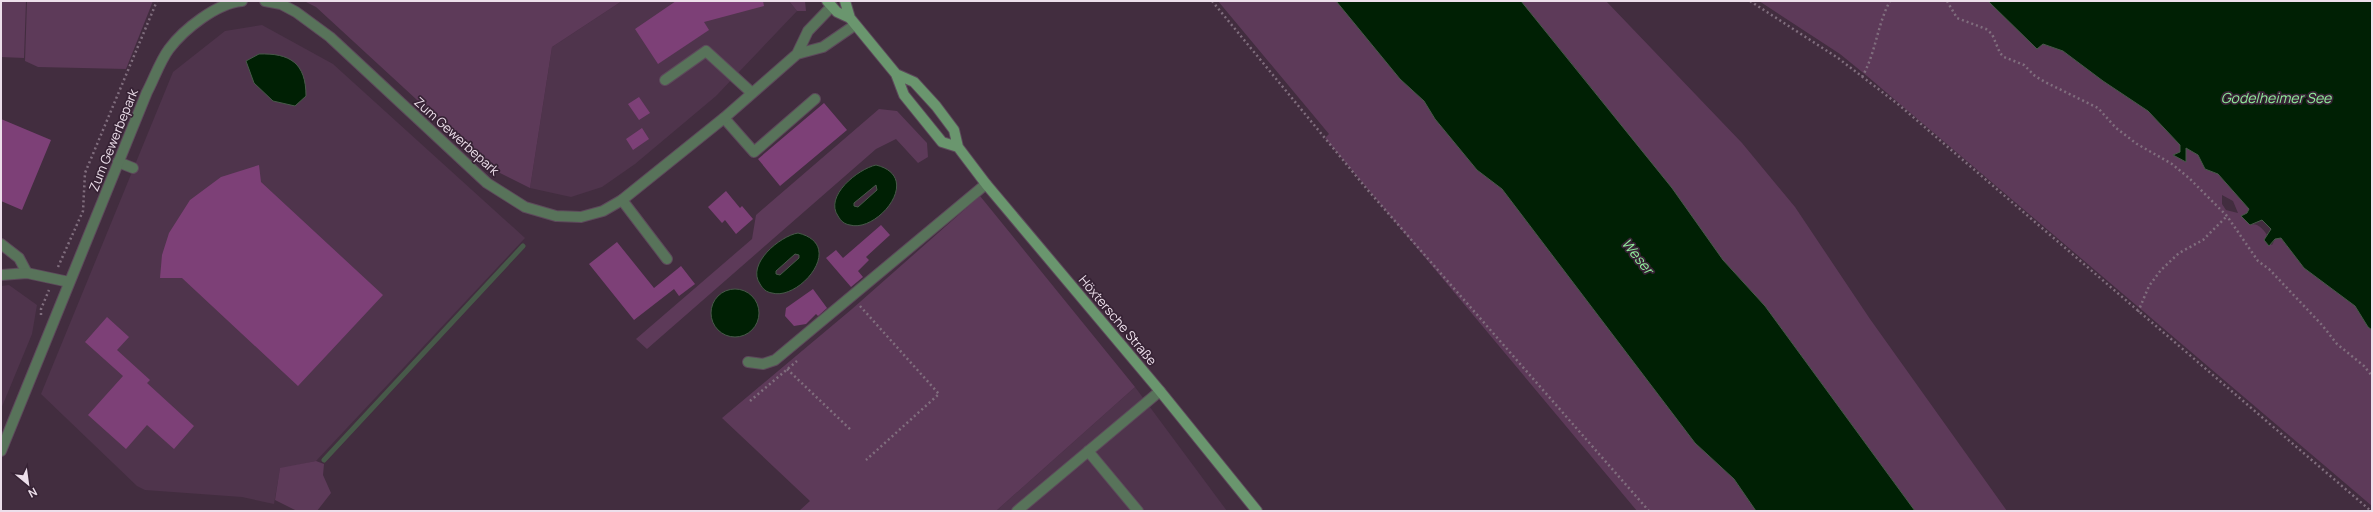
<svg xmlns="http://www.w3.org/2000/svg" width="2373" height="512" font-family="Manrope,sans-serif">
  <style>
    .built { fill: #4f344c }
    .green { fill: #5d3a59; fill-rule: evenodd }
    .water { fill: #002004; stroke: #475949; fill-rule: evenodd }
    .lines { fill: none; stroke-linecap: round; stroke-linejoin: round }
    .stream { stroke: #475949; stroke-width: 5 }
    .building { fill: #7d4077 }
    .lane-casing { stroke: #5d495b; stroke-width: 12 }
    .street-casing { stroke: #5d495b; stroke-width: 12 }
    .secondary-casing { stroke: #5d495b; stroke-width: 12 }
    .path { stroke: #806e7e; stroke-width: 2.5; stroke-dasharray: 2 3; stroke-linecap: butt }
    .lane { stroke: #58735a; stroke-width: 10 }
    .street { stroke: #58735a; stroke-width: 10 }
    .secondary { stroke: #6a966e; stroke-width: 10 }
    .labels { text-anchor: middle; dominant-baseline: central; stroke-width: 3.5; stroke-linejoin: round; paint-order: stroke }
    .street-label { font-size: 13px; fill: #eddfeb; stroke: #372335 }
    .water-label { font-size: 14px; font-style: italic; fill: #90ec9b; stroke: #372335 }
  </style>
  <rect width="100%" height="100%" fill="#422d3f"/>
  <path class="built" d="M622,1H789L797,11L716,96L635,164L602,187L571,197L530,188L552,47Z
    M262,25L333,64L525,238L316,461L280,469L274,504L242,497L145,490L137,486L41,394L173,72L225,31Z
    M9,285L37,305L32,334L1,409V286Z
    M1135,387L1227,511H996Z"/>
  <path class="green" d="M1,1H26L24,58L1,57Z
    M27,1H153L126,69L38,67L25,61Z
    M304,1H622L552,47L530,188L492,169L316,7Z
    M789,1H805L806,11H797Z
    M1218,1H1336L1400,79L1424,101L1435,119L1477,170L1502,189L1695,443L1734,479L1756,511H1637L1325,138L1329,134Z
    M1521,1H1606L1742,143L1795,207L1870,319L2007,511H1915L1765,306L1723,260L1587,82Z
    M1759,1H1988L2037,48L2042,44L2063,51L2103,81L2148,111L2180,145V152L2173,155L2186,157V148L2198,155L2205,169L2218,174L2249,209L2247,213L2241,216L2250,225C2257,222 2264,230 2267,235L2264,240L2272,245L2275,239L2281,238L2304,268L2355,306L2368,327L2372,330V506L1867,76L1840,54ZM2222,195L2233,201L2238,213L2226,210L2222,204Z
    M879,109L897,111L927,143L928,157L918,163L896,139L876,149L647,349L636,339L752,239L756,215Z
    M980,196L1135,387L996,511H799L810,501L722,418L852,309Z
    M316,461L324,464L323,475L331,493L317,511H297L275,500L280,468Z"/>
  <path class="water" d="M1336,1H1521L1672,188L1723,260L1765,306L1915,511H1756L1734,479L1695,443L1502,189L1477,170L1435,119L1424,101L1400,79Z
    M1988,1H2372V330L2368,327L2355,306L2304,268L2281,238L2275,239L2269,246L2264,240L2271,229L2262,220L2250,225L2241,216L2247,213L2249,209L2218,174L2205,169L2198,155L2186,148V162L2173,155L2180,152V145L2148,111L2103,81L2063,51L2043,44L2037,49Z
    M259,54C290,53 306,63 306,96L295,106L273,101L254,83L246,61Z
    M876,165C924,177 877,233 850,225C844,224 841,221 838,216C824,196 858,169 876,165ZM876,185L877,190L858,207L854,206V203Z
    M798,233C847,245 799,301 772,293C766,292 763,289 760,284C746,264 780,236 798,233ZM795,254L799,255V258L780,275L776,274V271Z
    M711 313a24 24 0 1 1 48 0a24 24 0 1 1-48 0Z"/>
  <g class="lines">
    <path class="stream" d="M324,460L523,246"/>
  </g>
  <path class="building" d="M676,1H763L764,6L704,22L709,30L658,64L635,29Z
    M639,97L650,113L639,120L628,104Z
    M824,103L847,130L780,186L758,159Z
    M1,119L51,140L22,210L1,201Z
    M642,128L649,139L633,150L626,139Z
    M259,165L261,182L383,295L298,386L182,278H160L162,255L169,233L190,200L221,177Z
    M726,191L740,208L742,206L753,219L736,234L725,220L722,223L708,207Z
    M881,225L890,235L866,257L869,260L858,271L863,277L851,287L826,258L836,250L843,258Z
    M617,242L654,288L681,266L695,284L679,296L674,289L634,320L589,264Z
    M813,289L827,308L818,316L816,314L806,324L794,326L785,316L786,308Z
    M107,317L129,337L117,350L150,380L147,383L194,426L174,449L147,425L126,449L88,415L123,376L85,342Z"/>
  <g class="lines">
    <defs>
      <path id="lane" d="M665,80L706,51L752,93
        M724,118L754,152L815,99
        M118,162L133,168
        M622,200L667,259
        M1,244L19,258L27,273
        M748,362L763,364L775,360L986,184
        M1088,451L1138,511
        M1017,511L1160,391"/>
      <path id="street" d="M265,1L281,4L296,12L330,37L487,183L525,207L556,216L581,217L603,211L622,200L724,118L797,54L823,47L855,25
        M797,54L808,31L832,6
        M1,275L27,273L69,282
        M1,451L147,92C154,79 160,61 169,49C184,29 217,3 242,1"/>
      <path id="secondary" d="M827,1L837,12L850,18
        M845,1L850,18L896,74L904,95L942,142L958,147
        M896,74L914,82L936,106L954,130L958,147L986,184L1160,391L1257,511"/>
    </defs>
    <use href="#lane" class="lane-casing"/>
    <use href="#street" class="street-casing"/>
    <use href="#secondary" class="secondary-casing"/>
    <path class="path" d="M1212,1L1366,188L1649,511
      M1750,1L1838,58L1899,105L2371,511
      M1947,1L1957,18L1986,29L1992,34L2000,53L2004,57L2024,65L2035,76L2045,82L2098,108L2116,128L2137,144L2172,164L2189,178L2227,216L2258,261L2269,269L2322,325L2337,344L2364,366L2372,376
      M1862,77C1876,53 1877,25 1890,1
      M58,267L83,211L85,173L157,1
      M860,306L939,394L866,460
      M2138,312L2149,286L2161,270L2179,253L2203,240L2227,216
      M41,315V309L49,290
      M787,369L852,431
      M750,401L797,361"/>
    <use href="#lane" class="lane"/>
    <use href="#street" class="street"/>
    <use href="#secondary" class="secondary"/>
  </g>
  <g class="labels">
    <g class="street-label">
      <text transform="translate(457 136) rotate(42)">Zum Gewerbepark</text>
      <text transform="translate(113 140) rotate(-68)">Zum Gewerbepark</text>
      <text transform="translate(1118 320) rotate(50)">Höxtersche Straße</text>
    </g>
    <g class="water-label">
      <text x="2276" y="97">Godelheimer See</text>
      <text transform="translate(1638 256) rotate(51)">Weser</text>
    </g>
  </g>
  <rect width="2373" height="512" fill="none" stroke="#eddfeb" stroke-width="4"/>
  <g transform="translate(28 484) rotate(151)" stroke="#372335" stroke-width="3" paint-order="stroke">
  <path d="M0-3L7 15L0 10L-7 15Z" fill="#eddfeb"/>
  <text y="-6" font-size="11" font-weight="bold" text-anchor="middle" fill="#eddfeb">N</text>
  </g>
</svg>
